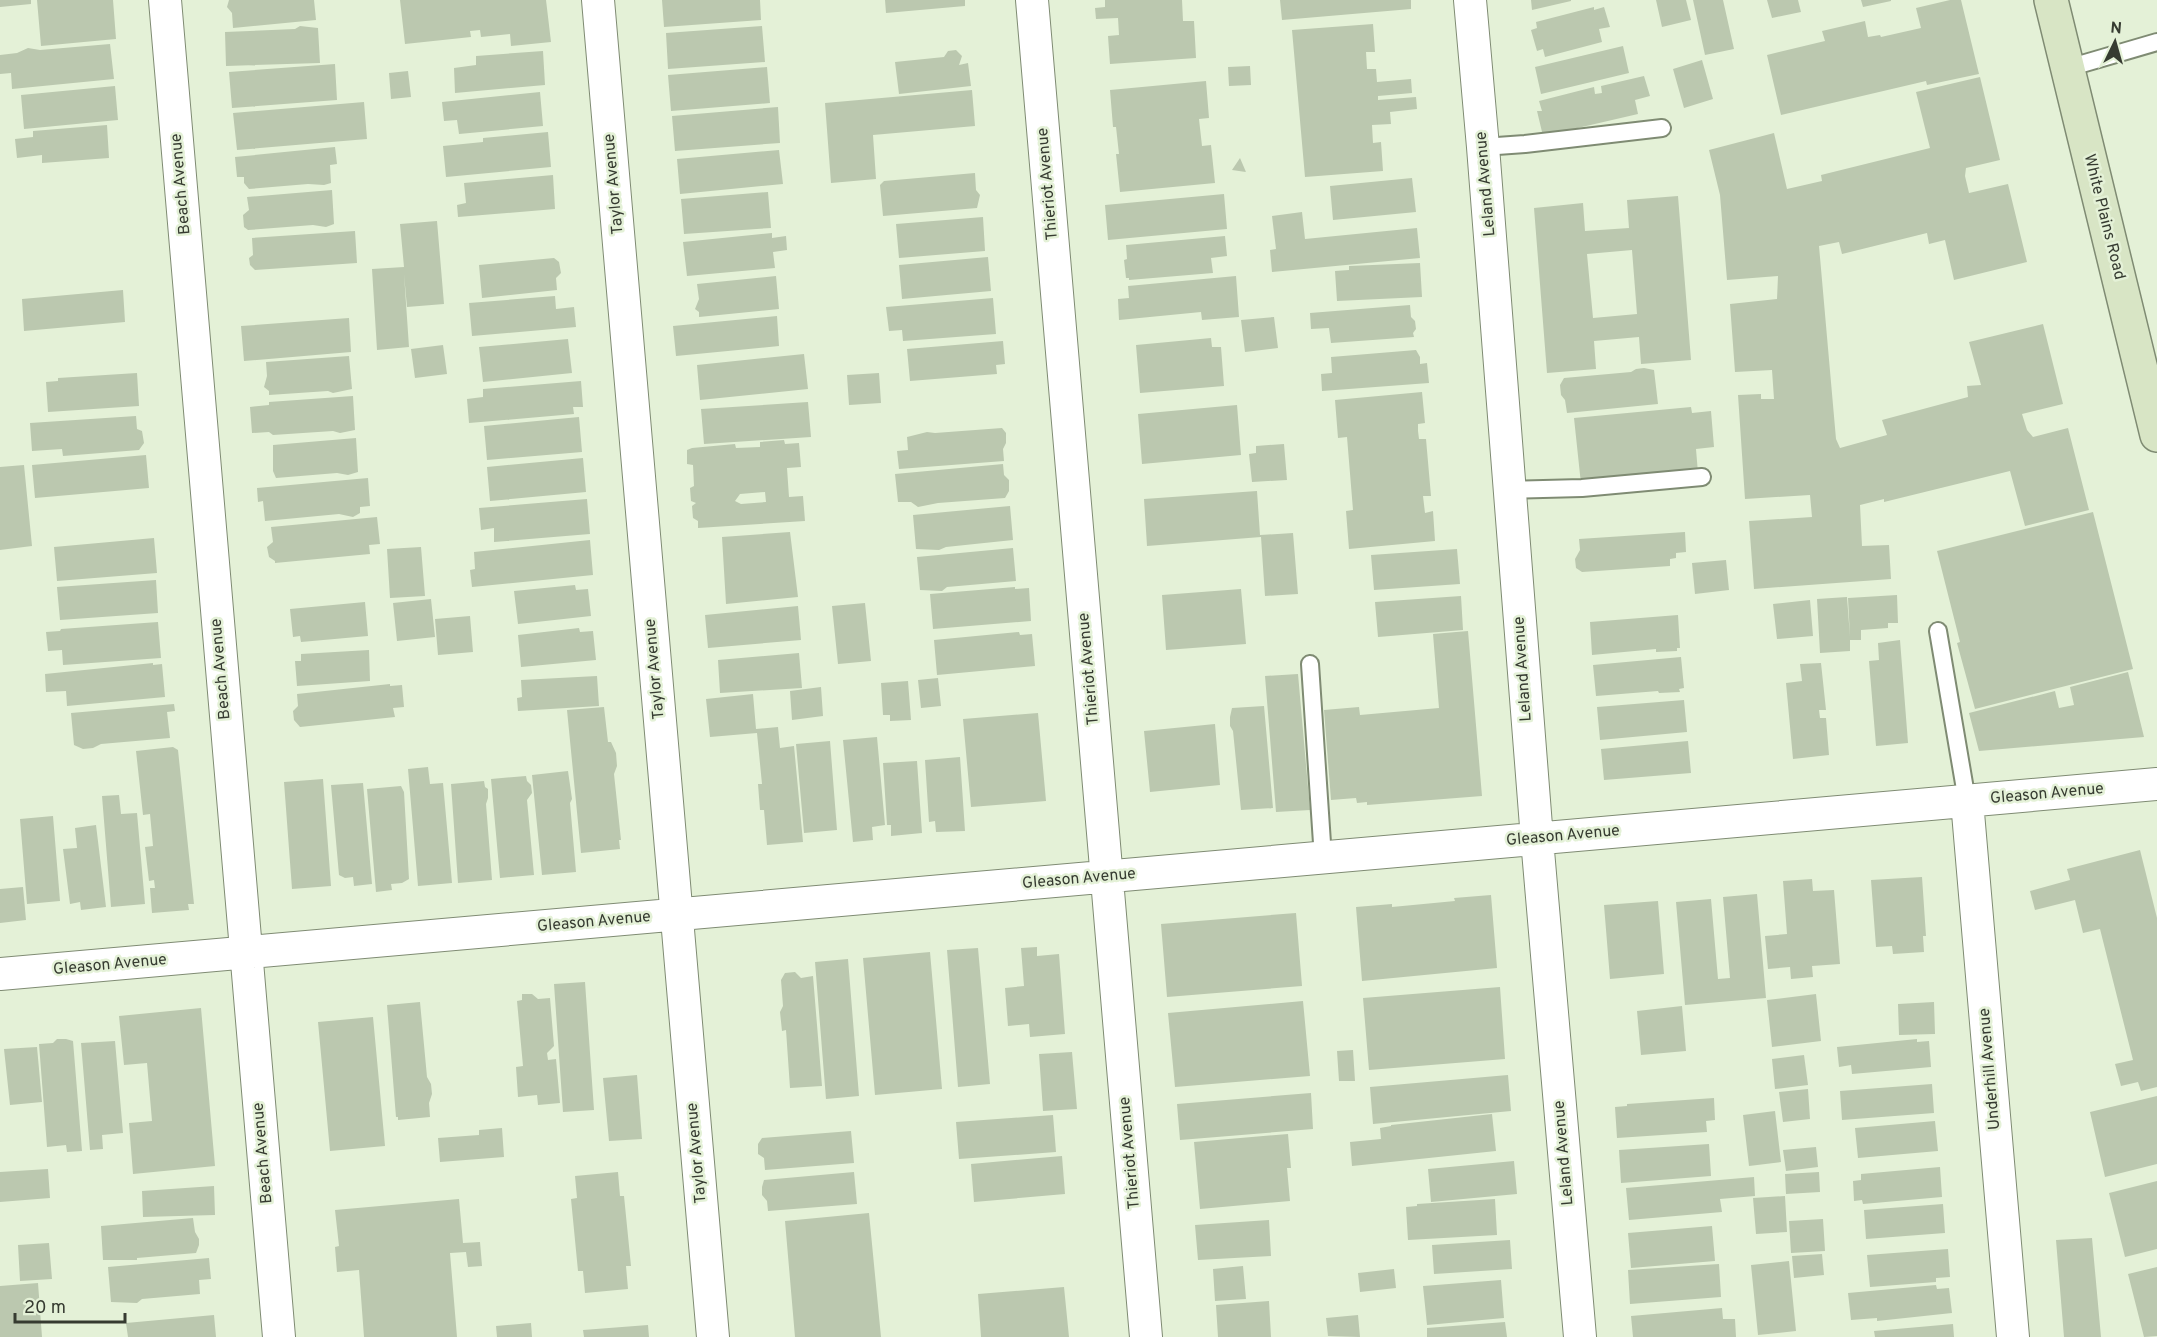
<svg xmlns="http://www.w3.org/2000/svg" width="2157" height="1337" font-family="Overpass,sans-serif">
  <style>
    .building { fill: #bbc8af; fill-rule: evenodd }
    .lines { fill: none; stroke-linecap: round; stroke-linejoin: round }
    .service-casing { stroke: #7f8b73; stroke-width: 20 }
    .minor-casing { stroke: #7f8b73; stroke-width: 34 }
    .secondary-casing { stroke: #7f8b73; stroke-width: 36 }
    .service { stroke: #fff; stroke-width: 16 }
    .minor { stroke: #fff; stroke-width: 32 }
    .secondary { stroke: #d8e5c5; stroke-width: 33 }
    .labels { text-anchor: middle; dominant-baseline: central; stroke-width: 5; stroke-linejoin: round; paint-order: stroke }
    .street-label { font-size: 16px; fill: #363b31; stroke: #e4f1d7 }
  </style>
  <rect width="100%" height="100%" fill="#e4f1d7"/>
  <path class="building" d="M0,0H31V4L0,7Z
    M37,0H113L116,39L41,46Z
    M229,0H314L316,20L233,28L232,13L227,7Z
    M400,0H546L551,42L511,46L510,34L481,37L480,30L470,31L471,37L405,44Z
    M662,0H760L761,20L664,27Z
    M885,0H965V6L886,13Z
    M1105,0H1182L1183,21H1194L1196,58L1110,64L1108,36L1119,35L1118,18L1096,19L1095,8L1105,7Z
    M1280,0H1411V9L1282,20Z
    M1531,0H1571V1L1532,10Z
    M1656,0H1686L1691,20L1662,27Z
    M1693,0H1723L1734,49L1705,55Z
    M1767,0H1798L1801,12L1772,18Z
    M1861,0H1891V1L1863,7Z
    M1950,0H1961L1979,74L1927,85L1926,81L1781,115L1767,55L1825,41L1822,31L1865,21L1868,37L1880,35L1881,37L1921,28L1916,8Z
    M1594,7V10L1604,7L1610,27L1599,29L1602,42L1545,57L1543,49L1537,51L1531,30L1537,28L1536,22Z
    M1373,24L1375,52H1366L1367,69H1376L1377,82L1411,79L1412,93L1378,96V100L1416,97L1417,109L1390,112L1391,124L1372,125L1373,143L1381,142L1383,171L1305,177L1292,30Z
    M300,26L318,28L320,63L226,66L225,32L295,29Z
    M762,26L765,62L668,69L666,33Z
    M110,44L114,79L12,89L11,73L0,74V55L17,53L28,48L40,50Z
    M1623,46L1629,73L1541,94L1535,67Z
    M956,50L962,56L959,65L968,63L971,86L899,94L895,62L944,57L948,51Z
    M543,51L545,85L455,93L454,68L476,65V56Z
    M1702,60L1713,99L1684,108L1673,69Z
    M335,64L337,100L232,108L229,72Z
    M1250,66L1251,85L1229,86L1228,67Z
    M767,67L770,103L671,111L668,75Z
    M408,71L411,97L391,99L389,73Z
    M1644,76L1650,96L1635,100L1638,114L1543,136L1537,111H1542L1539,101L1594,87L1595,94L1602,93L1601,86Z
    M1980,77L2000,160L1966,168L1965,176L1969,193L2008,184L2027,262L1954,280L1945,240L1929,244L1927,233L1842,254L1839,242L1819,246L1836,439L1840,448L1887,435L1882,420L1968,397L1967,386L1981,385L1969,342L2043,324L2063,404L2022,414L2027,430L2033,437L2068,428L2089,510L2025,526L2010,471L1884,502V499L1860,505L1862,546L1889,545L1891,579L1754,589L1749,521L1812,517L1810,495L1745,499L1738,395L1761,394V399H1774L1772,370L1735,372L1730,304L1777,299L1778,276L1727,280L1720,195L1709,150L1774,133L1787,189L1822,181L1821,175L1930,148L1916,92Z
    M1206,81L1209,118L1199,119L1202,146L1211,145L1215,183L1120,192L1116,154H1119L1116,127H1113L1110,90Z
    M115,86L118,120L24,129L21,95Z
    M972,90L975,126L873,135L876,179L831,183L825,103Z
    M540,92L543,126L459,134L457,120L444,121L442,102Z
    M364,102L367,139L237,150L233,113Z
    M778,107L780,143L675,151L672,116Z
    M107,125L109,158L42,163V155L17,158L15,139L33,137V131Z
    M548,132L551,167L446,177L443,146L483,142V138Z
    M335,147L337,164L330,165L331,183L324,185L308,184L249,189L244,183V177H237L235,157Z
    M779,150L783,184L680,194L677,159Z
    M1240,158L1246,172L1232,170Z
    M975,173L976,190L980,195L977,208L883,216L880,185L884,181Z
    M553,175L555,209L458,217L457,205L466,203L464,183Z
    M1412,178L1416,212L1333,220L1330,186Z
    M332,190L334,224L326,227L313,225L248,230L244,227L243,215L249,210L247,197Z
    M768,192L771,228L684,234L681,199Z
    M1224,194L1227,229L1108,240L1105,205Z
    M1678,196L1691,360L1641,364L1639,337L1594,341L1596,369L1547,373L1534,208L1583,203L1585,231L1629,228L1627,200ZM1632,250L1637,314L1593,318L1587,254Z
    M1302,212L1305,239L1417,228L1420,258L1272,272L1270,250L1276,249L1272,216Z
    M983,217L985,251L899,258L896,224Z
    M437,221L444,304L407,307L404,274L409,347L377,350L372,269L404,267L400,224Z
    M355,231L357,263L255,270L250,265L249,258L253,255L252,238Z
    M772,233V238L786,236L787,250L773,252L775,268L687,276L683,242Z
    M1225,236L1227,256L1211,258L1213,273L1129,280V278H1126L1124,260L1127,259L1126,245Z
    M988,257L991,291L902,299L899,265Z
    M554,258L559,262L561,273L556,278L557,290L482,298L479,265Z
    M1420,263L1422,297L1337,301L1335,271L1349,270V266Z
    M776,276L779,309L699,317V312L695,309L699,299L697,284Z
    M1236,276L1239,317L1202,320L1201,312L1119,320L1118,299L1129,298L1128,286Z
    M123,290L125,322L24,331L22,299Z
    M555,296L556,309L574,307L576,327L472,336L469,303Z
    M993,298L996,334L903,341L902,330L889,331L886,307Z
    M1410,305L1411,317L1415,321L1416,329L1413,333L1414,337L1331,343L1329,328L1311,329L1310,313Z
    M777,316L779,346L676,356L673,326Z
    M1274,317L1278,348L1245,352L1241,320Z
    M349,318L351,352L244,361L241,326Z
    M1211,338L1212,347H1221L1224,386L1140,393L1136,345Z
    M568,339L572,373L483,382L479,347Z
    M1003,341L1005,364L996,365L997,374L910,381L907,349Z
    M443,345L447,374L415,378L411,349Z
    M1416,350L1420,357V364L1427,363L1429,383L1322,391L1321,374L1332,373L1331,357Z
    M804,354L808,389L700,400L697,365Z
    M349,356L352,389L333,393L328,391L269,395V391L264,387L267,376L266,362Z
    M1644,368L1654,370L1658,404L1567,413L1565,400L1561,395L1560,385L1564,378L1631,372L1636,369Z
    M137,373L139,406L48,412L46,382L58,381V378Z
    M879,373L881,403L849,405L847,375Z
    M581,381L583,407H573L574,414L469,423L467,399L483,397V389Z
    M1422,392L1425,423L1418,424V431L1419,439H1426L1431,496H1423L1425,513L1433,511L1435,541L1349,549L1346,511L1353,510L1347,437L1338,438L1335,400Z
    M353,396L355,430L340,433L333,431L273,435L269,432L252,433L250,407L269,405V402Z
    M808,402L811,437L704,444L701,409Z
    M1237,405L1241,455L1142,464L1138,414Z
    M1691,407L1692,413L1711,411L1714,447L1696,449L1698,473L1581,484L1574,418Z
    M136,416L137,429L142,431L144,443L139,450L63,456L62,449L32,451L30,423Z
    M579,417L582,452L487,460L484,426Z
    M1002,428L1006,433V443L1003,449L1004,461L899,469L897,451L908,450L907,437L927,432L935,433Z
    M356,438L358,472L348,475L337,473L276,478L273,471V445Z
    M784,440L785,444L799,443L801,467L787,468L789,497L803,496L805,521L698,528V521L693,518L692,506L696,503L691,501L690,488L694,486L693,465L687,464V450L692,448L735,444L736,448L760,447V442ZM765,492L766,502L741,504L735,501L740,494Z
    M1284,444L1287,480L1252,482L1249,454L1256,453V446Z
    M146,455L149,488L35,498L32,465Z
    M583,458L586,492L490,501L487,467Z
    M1003,464L1004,475L1009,480V491L1005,498L938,503L918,507L911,502H898L895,474Z
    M24,465L32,546L0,550V467Z
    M368,478L370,506L360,507V513L353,517L339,514L265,521L263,501L258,502L257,488Z
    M1257,491L1260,535L1293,533L1298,594L1265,596L1261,537L1147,546L1144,499Z
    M587,499L590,534L494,542V528L481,530L479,508Z
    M1010,506L1013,540L946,547L939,550L916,549L913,515Z
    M2093,512L2133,669L1975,709L1957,643L1960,642L1937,551Z
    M377,517L380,544L369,545L370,554L275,563V561L269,557L267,547L273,542L271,527Z
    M790,532L798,597L726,604L722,537Z
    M1685,532L1686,552L1676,553V558L1670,559V566L1582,572L1576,568L1575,559L1580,550L1579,539Z
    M154,538L157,573L57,581L54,547Z
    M590,540L593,575L472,587L470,570L475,569L474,552Z
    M421,547L425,596L390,598L387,549Z
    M1013,548L1016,581L947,587L942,591L920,590L917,557Z
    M1457,549L1460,584L1374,590L1371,555Z
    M1726,560L1729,590L1695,594L1692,563Z
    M156,580L158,613L60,620L57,587Z
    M575,585L576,590L588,589L591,616L518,624L514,591Z
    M1015,587V589L1029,588L1031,621L933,629L930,594Z
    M1241,589L1246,644L1166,650L1162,595Z
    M1897,595L1898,623H1888V628L1861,630V640H1850V651L1820,653L1817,599L1847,597L1850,637L1848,598Z
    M1461,596L1463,630L1378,637L1375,602Z
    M431,599L435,637L397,641L393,603Z
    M1810,600L1813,636L1777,639L1773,604Z
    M365,602L368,636L301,642L300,636L293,637L290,609Z
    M865,603L871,661L838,664L832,606Z
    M798,606L801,640L708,648L705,615Z
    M1678,615L1680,648H1677V651L1656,652V649L1592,655L1590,622Z
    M470,616L473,652L438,655L435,619Z
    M158,622L161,658L63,665L62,650L48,651L46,632L60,631L61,629Z
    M579,628L580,632L593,631L596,660L521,667L518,635Z
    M1468,631L1482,796L1367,805V802L1357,803L1356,798L1331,800L1324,710L1359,707L1360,715L1439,708L1433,634Z
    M1019,632L1020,635L1032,634L1035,666L937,675L934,640Z
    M1900,640L1908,743L1876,746L1869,661L1879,660L1878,643Z
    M369,650L370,681L297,686L295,661H301V654Z
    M799,653L802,688L720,693L718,660Z
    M1681,657L1684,688L1679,689L1680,692L1659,693L1658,691L1596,696L1593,665Z
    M153,663V665L162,664L165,697L67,706L66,691L46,692L45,674Z
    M1821,663L1826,710H1819L1820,718H1826L1829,755L1793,759L1786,683L1802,681L1800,664Z
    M2128,672L2144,737L1979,751L1969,713L2055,691L2059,708L2074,705L2070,687Z
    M1298,674L1310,810L1276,812L1265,676Z
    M597,676L599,706L518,711L517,698L522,697L521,680Z
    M938,678L941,706L921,708L918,680Z
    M908,681L911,720L890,721V715H883L881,683Z
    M390,684V686L402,685L404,707L393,708L395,717L300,727L294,720L293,711L298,706L297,694Z
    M821,687L823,716L792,720L790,691Z
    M753,694L756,729L778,727L780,748L794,746L803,842L767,845L764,810H760L758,784H762L757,733L710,737L706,699Z
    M1684,700L1687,732L1600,740L1597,707Z
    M174,704L175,711L167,712L170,738L101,744L93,748L83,749L74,745L71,713Z
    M1264,706L1273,808L1241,810L1233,731L1230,726V717L1232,708Z
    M604,707L608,742H611L616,753L617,766L614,774L621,840H619L620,849L581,853L567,710Z
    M1038,713L1046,801L971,807L963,719Z
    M1215,724L1220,785L1150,792L1144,731Z
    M877,737L885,825L872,827L873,840L853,842L843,740Z
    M830,741L837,830L804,833L796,744Z
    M1688,741L1691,773L1604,780L1601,749Z
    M173,747L178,750L194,904H188L189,910L152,913L150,888H155L154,880L149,881L145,847L153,846L150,814L143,815L136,751Z
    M960,757L965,831L936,832L935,821L929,822L925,760Z
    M917,761L922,833L891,836V825H887L883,763Z
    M428,767L430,784L443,783L452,883L418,886L408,769Z
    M568,771L572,799L570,803L576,872L542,875L532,775Z
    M526,776L527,781L531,785L532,793L527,800L534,875L500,878L491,779Z
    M323,779L331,886L292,889L284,782Z
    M484,781L485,787L488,789V798L486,804L492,880L458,883L451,784Z
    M363,783L372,884L354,886L353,877L345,878L339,875L331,785Z
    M401,786L404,792L409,879L402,883L391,884L392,890L376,892L367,789Z
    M119,795L121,814L137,813L145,904L111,907L102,796Z
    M53,816L60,901L27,904L20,819Z
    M96,825L106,907L81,910L80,902L70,904L63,849L77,848L75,828Z
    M2140,850L2157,918V1087L2141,1091L2138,1082L2121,1086L2115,1064L2133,1060L2100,929L2083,933L2075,900L2035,910L2030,891L2070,880L2067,869Z
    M1922,877L1926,936H1923L1924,952L1893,954L1892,946L1876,947L1871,880Z
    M1812,879L1813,891L1834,890L1840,964L1812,966L1813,977L1791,979L1790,967L1768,969L1765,936L1787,934L1783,881Z
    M23,887L26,920L0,923V889Z
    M1757,894L1766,998L1685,1005L1676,902L1711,899L1718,979L1730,978L1723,897Z
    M1491,895L1497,968L1362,981L1356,907L1392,904V907L1455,901L1454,898Z
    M1658,901L1664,974L1610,979L1604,905Z
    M1296,913L1302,986L1167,997L1161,924Z
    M1037,947V956L1059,954L1065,1034L1030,1037L1029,1024L1008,1026L1005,988L1024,986L1021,948Z
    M978,948L990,1084L958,1087L947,950Z
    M930,952L942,1089L875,1095L863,958Z
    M848,959L859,1096L826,1099L815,962Z
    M795,972L801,978L813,976L822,1086L790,1088L786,1030L782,1031L780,1012L783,1006L781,980L785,973Z
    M585,982L594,1110L563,1112L554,984Z
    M1500,987L1505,1059L1369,1070L1363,998Z
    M522,994H532L538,999L550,998L554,1046L547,1053L548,1060L556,1059L560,1103L538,1105L537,1095L518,1097L516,1067L523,1066L517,1001L522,1000Z
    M1816,994L1821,1041L1772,1047L1767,1000Z
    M1303,1001L1310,1076L1175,1087L1168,1013Z
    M420,1002L427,1077L431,1084L432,1094L429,1103L430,1117L398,1120V1117H396L387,1005Z
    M1934,1002L1935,1034L1899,1035L1898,1004Z
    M1682,1006L1686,1051L1641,1055L1637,1011Z
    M201,1008L215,1166L133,1174L129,1123L152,1121L147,1063L124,1065L119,1016Z
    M373,1017L385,1146L330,1151L318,1022Z
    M57,1039H66L73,1041L82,1151L67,1152L66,1145L47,1147L39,1044L53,1043Z
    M1917,1039V1042L1929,1041L1931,1067L1852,1074L1851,1065L1839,1067L1837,1047Z
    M115,1041L123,1133L102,1135L103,1149L90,1150L81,1043Z
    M37,1047L42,1102L10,1105L4,1049Z
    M1353,1050L1355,1081H1339L1337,1051Z
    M1072,1052L1077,1109L1043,1111L1039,1054Z
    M1804,1055L1808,1085L1775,1089L1772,1059Z
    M637,1075L642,1139L609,1141L603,1078Z
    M1508,1075L1511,1111L1373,1124L1370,1087Z
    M1932,1084L1934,1113L1842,1120L1840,1091Z
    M1808,1089L1810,1119L1783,1122L1779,1092Z
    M1311,1093L1313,1129L1180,1140L1177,1104Z
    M2157,1096V1164L2105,1177L2090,1112Z
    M1714,1098L1715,1120L1706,1121L1707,1132L1617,1138L1615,1107L1627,1106V1104Z
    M1775,1111L1781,1162L1749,1166L1743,1115Z
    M1492,1114L1496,1151L1352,1166L1350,1142L1381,1139L1380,1128L1391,1126V1125Z
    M1053,1115L1056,1152L959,1159L956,1122Z
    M1935,1121L1938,1151L1858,1158L1855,1128Z
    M502,1128L504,1157L440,1162L438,1138L479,1135V1130Z
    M851,1131L854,1163L765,1170L764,1158L758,1154V1144L762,1138Z
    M1288,1134L1291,1168H1287L1290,1201L1200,1209L1194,1142Z
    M1709,1144L1711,1176L1621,1183L1619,1150Z
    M1816,1147L1818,1167L1786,1171L1783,1150Z
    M1062,1156L1065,1194L974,1202L971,1164Z
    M1514,1161L1517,1194L1431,1202L1428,1169Z
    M1940,1167L1942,1197L1863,1204L1862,1200L1854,1201L1853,1181L1861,1180V1174Z
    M48,1169L50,1198L0,1202V1172Z
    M618,1172L620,1196H624L631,1266H626L628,1289L585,1293L583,1271H578L571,1199L577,1198L575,1176Z
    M854,1172L857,1204L768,1211L767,1201L762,1195V1187L764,1180Z
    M1819,1172L1820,1192L1786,1194L1785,1174Z
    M1754,1177L1755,1196L1720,1199L1722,1212L1629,1220L1626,1188Z
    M2157,1181V1249L2125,1257L2109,1193Z
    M214,1186L215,1215L143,1217L142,1191Z
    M1785,1196L1787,1232L1756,1234L1753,1198Z
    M459,1199L463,1243L480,1242L482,1266L468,1267L466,1252L450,1253L457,1337H364L359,1270L337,1272L335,1247L339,1246L335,1210Z
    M1495,1199L1497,1235L1408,1240L1406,1207L1417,1206V1204Z
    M1943,1204L1945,1233L1866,1239L1864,1210Z
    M869,1213L881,1337H795L785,1221Z
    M193,1218L195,1232L199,1239V1245L196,1253L137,1258V1260H103L101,1226Z
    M1823,1219L1825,1251L1791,1253L1789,1221Z
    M1269,1220L1271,1256L1198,1260L1195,1225Z
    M1712,1226L1715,1261L1631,1268L1628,1233Z
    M2092,1238L2101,1337H2064L2056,1240Z
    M1510,1240L1512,1269L1434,1274L1432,1245Z
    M49,1243L52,1279L20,1281L18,1245Z
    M1948,1249L1950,1277L1936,1278V1282L1870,1287L1867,1255Z
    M1822,1254L1824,1275L1794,1278L1792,1256Z
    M209,1258L211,1279L199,1280L200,1294L142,1299L137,1303L111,1302L108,1267Z
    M1789,1261L1796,1331L1758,1335L1751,1265Z
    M1719,1264L1721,1297L1630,1304L1628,1270Z
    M1243,1266L1246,1299L1215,1301L1213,1269Z
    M2157,1267V1336L2144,1337L2128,1274Z
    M1394,1269L1396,1288L1360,1292L1358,1273Z
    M1501,1280L1504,1318L1427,1325L1423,1286Z
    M38,1283L42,1337H0V1286Z
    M1936,1285L1937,1289L1949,1288L1952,1313L1877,1321V1318L1851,1320L1848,1293Z
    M1064,1287L1069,1337H981L978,1294Z
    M1269,1301L1271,1337H1218L1216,1305Z
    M1722,1308L1723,1319H1735L1736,1337H1633L1631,1316Z
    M214,1315L216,1337H128L126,1323Z
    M1358,1315L1360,1337L1328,1336L1326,1318Z
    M1505,1322L1507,1337H1427V1328Z
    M531,1323L532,1337H497L496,1326Z
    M1953,1324L1954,1337H1875L1874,1331Z
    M648,1325L649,1337H584L583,1330Z"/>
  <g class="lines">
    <defs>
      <path id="service" d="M2068,68L2157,42
        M1483,147L1525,144L1662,128
        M1510,490L1582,488L1702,477
        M1938,631L1967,801
        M1310,664L1323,858"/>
      <path id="minor" d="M165,0L279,1337
        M598,0L713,1337
        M1032,0L1146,1337
        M1470,0L1483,147L1537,839L1580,1337
        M1967,801L2013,1337
        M0,974L2157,784"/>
      <path id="secondary" d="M2051,0L2157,435"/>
    </defs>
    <use href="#service" class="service-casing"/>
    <use href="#minor" class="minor-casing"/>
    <use href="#secondary" class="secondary-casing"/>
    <use href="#service" class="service"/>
    <use href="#minor" class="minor"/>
    <use href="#secondary" class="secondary"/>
  </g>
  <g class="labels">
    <g class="street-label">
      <text transform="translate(181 184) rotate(-95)">Beach Avenue</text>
      <text transform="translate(614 184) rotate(-95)">Taylor Avenue</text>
      <text transform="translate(1048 184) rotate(-95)">Thieriot Avenue</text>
      <text transform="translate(1486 184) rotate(-95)">Leland Avenue</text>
      <text transform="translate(2104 217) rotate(76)">White Plains Road</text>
      <text transform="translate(221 669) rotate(-95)">Beach Avenue</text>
      <text transform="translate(655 669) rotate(-95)">Taylor Avenue</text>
      <text transform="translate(1089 669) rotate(-95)">Thieriot Avenue</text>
      <text transform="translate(1523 669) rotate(-94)">Leland Avenue</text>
      <text transform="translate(2047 794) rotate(-5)">Gleason Avenue</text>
      <text transform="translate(1563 836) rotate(-5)">Gleason Avenue</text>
      <text transform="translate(1079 879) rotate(-5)">Gleason Avenue</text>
      <text transform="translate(594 922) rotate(-5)">Gleason Avenue</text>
      <text transform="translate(110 965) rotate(-5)">Gleason Avenue</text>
      <text transform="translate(1990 1069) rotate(-95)">Underhill Avenue</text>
      <text transform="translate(263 1153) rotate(-95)">Beach Avenue</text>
      <text transform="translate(697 1153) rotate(-95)">Taylor Avenue</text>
      <text transform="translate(1130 1153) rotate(-95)">Thieriot Avenue</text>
      <text transform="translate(1564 1153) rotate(-95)">Leland Avenue</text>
    </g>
  </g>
  <g transform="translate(2115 42) rotate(5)" stroke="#e4f1d7" stroke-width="4.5" paint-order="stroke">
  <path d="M0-4.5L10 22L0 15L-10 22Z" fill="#363b31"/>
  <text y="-9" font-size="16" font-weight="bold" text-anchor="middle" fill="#363b31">N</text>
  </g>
  <path d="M15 1313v9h110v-9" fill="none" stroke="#363b31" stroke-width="3"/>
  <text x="24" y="1313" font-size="18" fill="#363b31" stroke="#e4f1d7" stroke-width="4.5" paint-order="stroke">20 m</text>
</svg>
